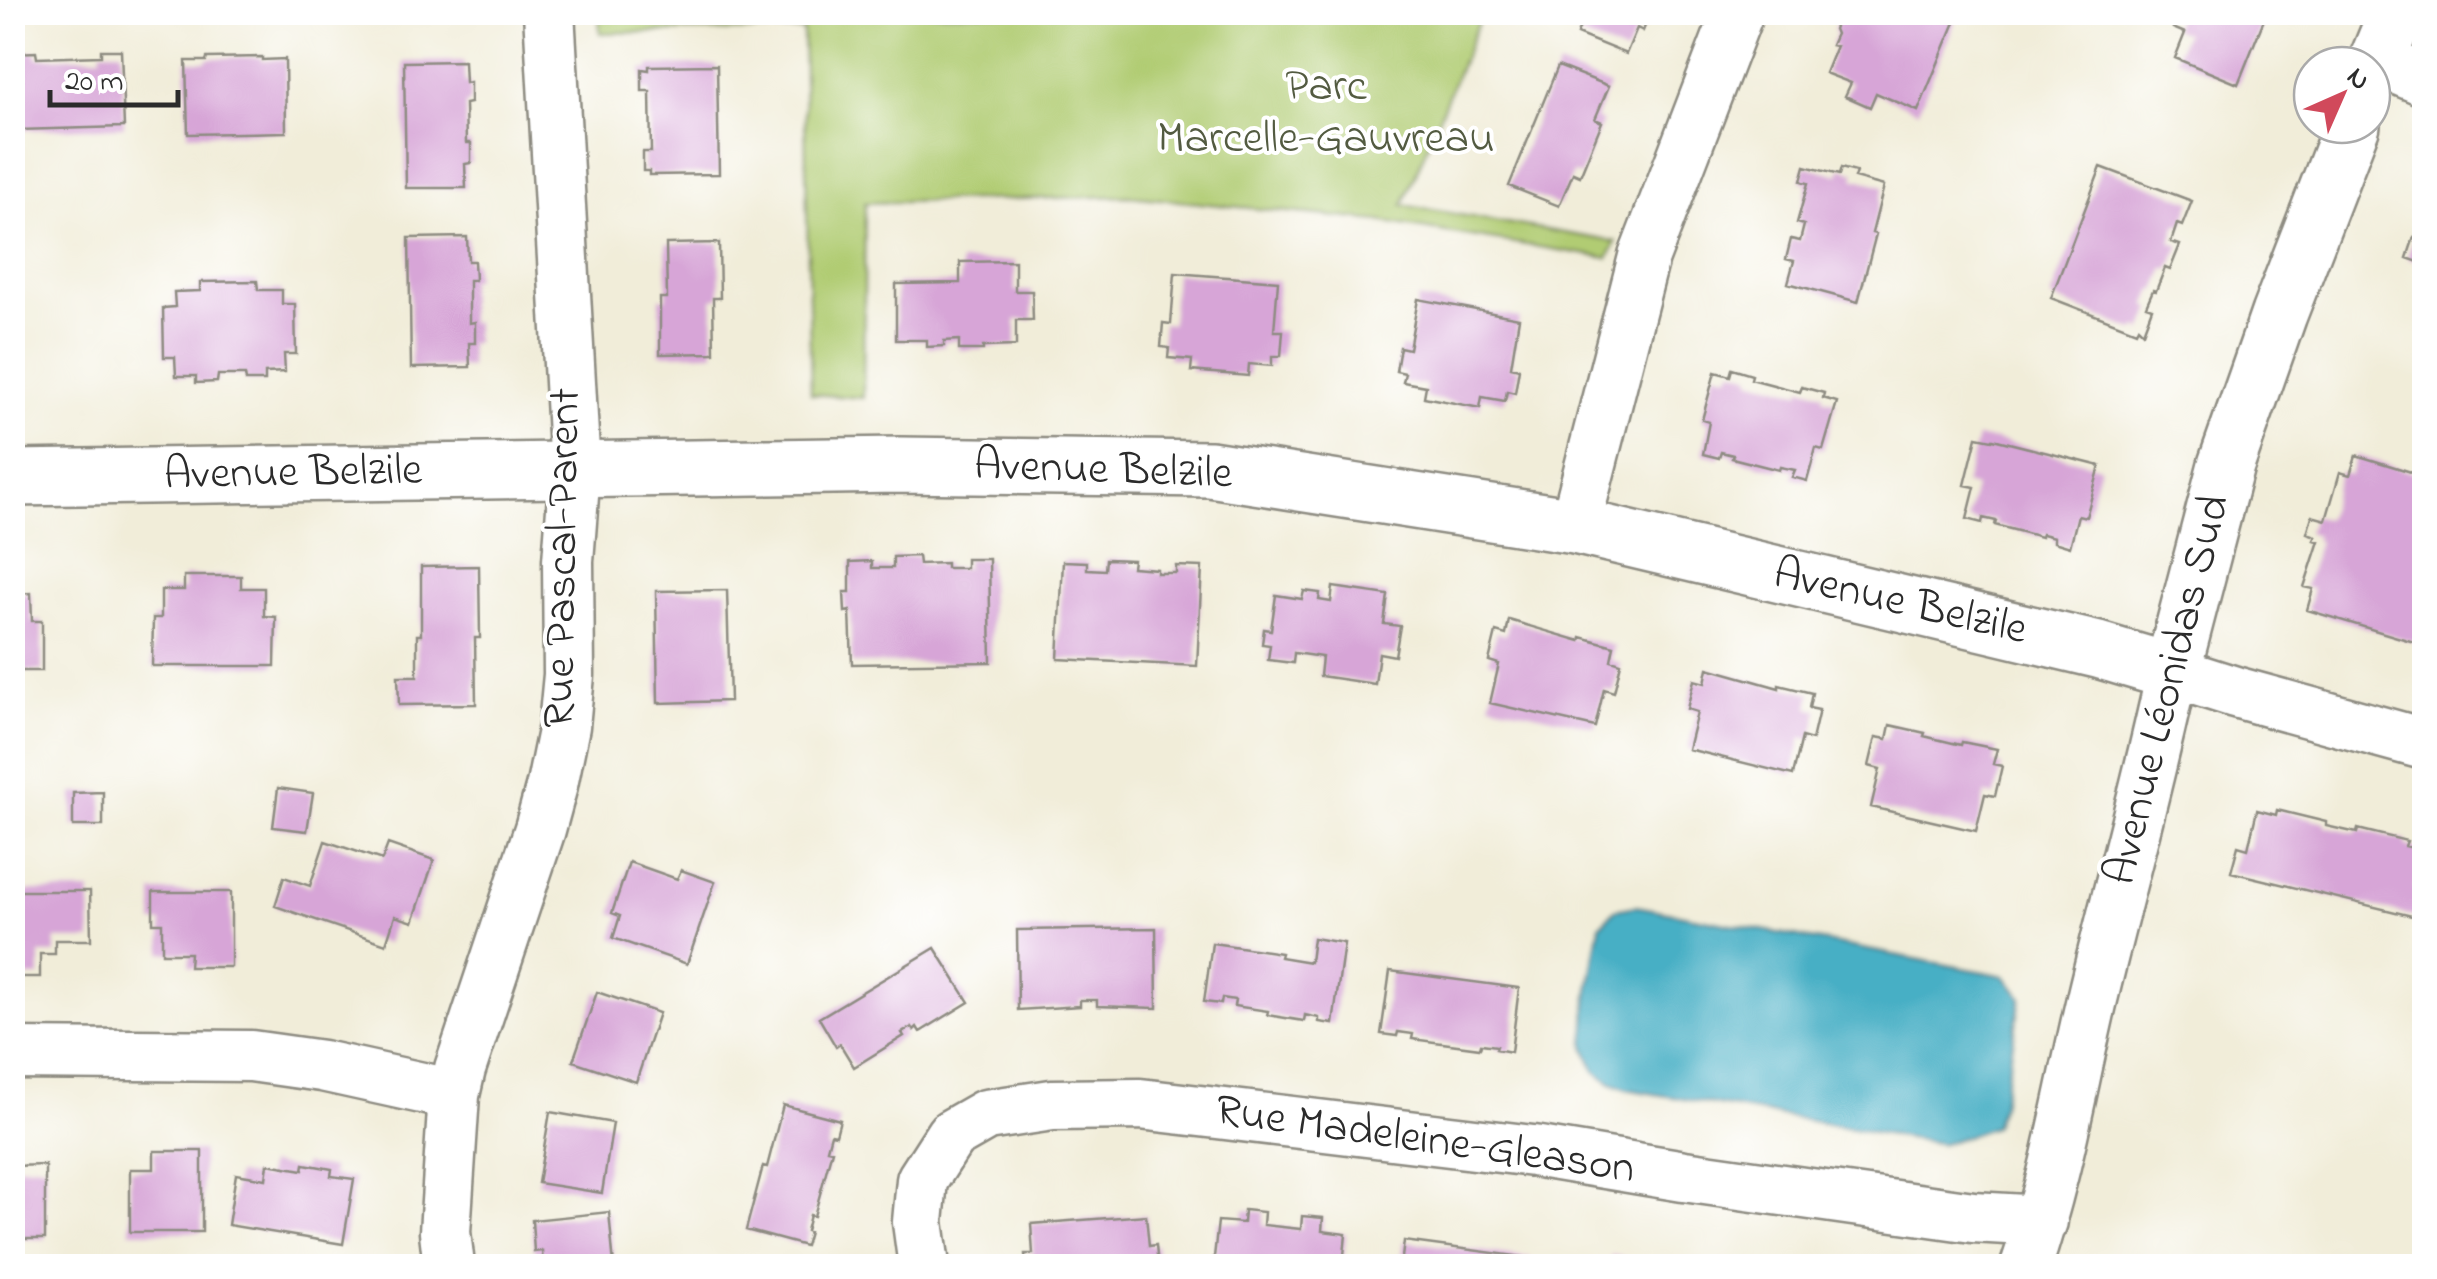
<svg xmlns="http://www.w3.org/2000/svg" width="2437" height="1279" font-family="'Indie Flower',sans-serif">
  <style>
    .green { fill: #b1cc73; stroke: #6e7c4f; stroke-width: 2.5 }
    .water { fill: #46afc5; stroke: #386d78; stroke-width: 2.5 }
    .building { fill: #d7a5d7 }
    .lines { fill: none; stroke-linecap: round; stroke-linejoin: round }
    .street-casing { stroke: #8e8c82; stroke-width: 55 }
    .secondary-casing { stroke: #8e8c82; stroke-width: 60 }
    .street { stroke: #fff; stroke-width: 50 }
    .secondary { stroke: #fff; stroke-width: 55 }
    .labels { text-anchor: middle; dominant-baseline: central; stroke-width: 8; stroke-linejoin: round; paint-order: stroke }
    .park-label { font-size: 45px; fill: #535b41; stroke: #fff }
    .street-label { font-size: 45px; fill: #2b2b2b; stroke: #fff }
  </style>
  <rect width="100%" height="100%" fill="#fff"/>
  <filter id="ink" filterUnits="userSpaceOnUse"><feTurbulence type="fractalNoise" baseFrequency=".01" numOctaves="2"/><feDisplacementMap in="SourceGraphic" scale="20" xChannelSelector="R" yChannelSelector="G"/><feConvolveMatrix kernelMatrix="1 2 1 2 8 2 1 2 1" color-interpolation-filters="sRGB"/></filter>
  <filter id="wash" filterUnits="userSpaceOnUse"><feTurbulence type="fractalNoise" baseFrequency=".0048" numOctaves="4" result="noise"/><feDisplacementMap in="SourceGraphic" scale="40" xChannelSelector="R" yChannelSelector="G"/><feGaussianBlur stdDeviation="2.25" result="paint"/><feColorMatrix in="noise" values="0 0 0 0 0 0 0 0 0 0 0 0 0 0 0 0 0 1.4 0 .05"/><feComposite in="paint" operator="in"/></filter>
  <g filter="url(#wash)">
    <rect width="100%" height="100%" fill="#f1edd9"/>
    <path class="green" d="M599,13H1482L1403,205L1616,242L1608,258L1378,221L1129,196L865,203L863,398L811,394L803,30L600,33Z"/>
    <path class="water" d="M1636,906L2005,976L2021,997L2002,1104L1993,1127L1943,1144L1626,1089L1611,1083L1595,1071L1585,1046L1587,1002L1600,925L1615,910Z"/>
    <g id="blocks">
      <path class="building" d="M1586,12H1644L1649,16L1643,31L1637,28L1626,54L1577,34Z
        M1842,12H1951L1958,15L1918,111L1876,93L1870,107L1845,96L1851,83L1825,73L1836,46L1831,45L1836,34L1834,29Z
        M2179,12H2267L2238,84L2175,58L2185,33L2173,28Z
        M101,50H121L124,127L17,130L14,53L36,52L37,58L101,56Z
        M262,57V60L285,59L286,132L188,134L186,61H206L207,58Z
        M464,61L465,83L470,82V103L465,104L466,143H471V163L465,164L466,188H406L404,62Z
        M717,65L719,174L649,175V171H643V152H651L650,91H642V69L649,70V66Z
        M1558,66L1609,86L1595,119L1602,122L1580,176L1573,173L1559,206L1509,186Z
        M1805,166L1839,175L1841,168L1856,172L1854,178L1884,186L1872,233L1876,234L1858,302L1788,283L1794,261L1786,259L1791,239L1800,241L1804,225L1797,223L1808,183L1801,181Z
        M2101,167L2192,201L2182,226L2177,224L2171,242L2180,245L2170,270L2165,268L2156,291L2153,290L2146,306L2152,308L2143,332L2138,327L2136,331L2051,298Z
        M467,237L468,261H474L475,280H469V323L475,322V343H469L470,367L411,368L409,238Z
        M2414,237L2424,240V264L2407,258Z
        M719,243L720,298H713L714,353L660,354V298H667L666,244Z
        M1015,261V291H1032L1033,320H1016V346L983,347V350H959V340L944,341V346L927,347V340H896V284L960,283V262Z
        M1175,273L1278,281L1274,331H1283L1281,356H1272V366L1249,364L1248,376L1191,371L1192,360L1168,358L1169,348L1161,347L1163,323L1171,324Z
        M257,281L258,290H282V304H295L296,354H284L285,372L265,373V381H246L245,375H218L217,382L196,383V376H176L175,357H164L163,308L175,307L174,292L200,291V282Z
        M1418,299L1519,318L1511,367L1519,369L1515,393L1507,391L1505,401L1482,397L1480,408L1424,397L1426,386L1403,382L1405,373L1396,371L1400,347L1409,349Z
        M1732,369L1752,375L1751,379L1800,392L1802,387L1824,393L1823,398L1837,402L1823,450L1816,448L1807,481L1792,477L1795,470L1780,467L1779,470L1732,458L1733,455L1721,452L1719,458L1703,454L1709,422L1702,420L1715,372L1730,376Z
        M1977,437L1992,440L1993,439L2100,466L2086,517L2078,515L2070,547L2054,542V537L2042,534L2041,537L1995,525L1996,521L1983,518L1982,523L1967,519L1975,487L1965,485Z
        M2356,455L2424,476V645L2307,610L2313,589L2304,587L2319,541L2314,540L2316,536L2307,533L2312,516L2326,520L2340,472L2350,475Z
        M918,556L919,564L946,563V568H966V559H989L991,662L852,664L850,611L845,612L844,592H850V562L872,561V568H893V557Z
        M1106,559L1133,560L1132,567L1157,569V573H1176V566L1202,567L1197,666L1058,659L1063,561L1087,562V569L1105,570Z
        M479,566L480,638H475L476,704L399,705L398,676H417V635H421V567Z
        M184,576H241V588H264V616L276,617L275,666H152L153,618H161V590H184Z
        M1333,587L1388,595L1384,624L1400,626L1395,656L1379,653L1375,684L1320,676L1322,657L1294,653L1293,663L1268,660L1270,645L1262,644L1264,629L1271,630L1276,595L1302,599L1304,591L1320,593L1319,600L1331,602Z
        M727,590L730,701L658,703L656,591Z
        M31,593L32,621H42V671H12V594Z
        M1509,620L1580,641L1581,637L1614,646L1611,660L1621,663L1614,692L1604,689L1595,727L1490,703L1499,664L1489,661L1496,632L1506,635Z
        M1708,668L1779,688V685L1812,693L1809,708L1819,710L1812,740L1802,737L1793,775L1688,749L1697,712L1687,709L1694,680L1705,683Z
        M1890,725L1925,733L1924,736L1961,745L1962,742L1997,749L1993,764L2002,766L1995,796L1985,794L1976,831L1871,807L1880,769L1869,766L1876,737L1887,739Z
        M278,788L313,793L307,831L273,827Z
        M103,792V826H73V793Z
        M2257,810L2276,815L2277,810L2326,822V826L2357,833L2358,829L2407,841L2405,846L2424,850L2414,889L2422,891L2416,917L2231,872L2238,846L2248,849Z
        M325,841L382,860L388,844L434,860L413,922L395,916L386,944L275,906L284,877L310,886Z
        M629,862L677,879L681,870L715,882L687,964L613,938L620,916L612,913Z
        M12,891H90L91,940H55V954H40V977H12Z
        M153,892H231V967H189L190,953H162V923H153Z
        M1156,928L1157,1008L1097,1006V1000H1080V1006L1018,1010L1017,930Z
        M1313,938L1344,943L1333,1024L1319,1022V1018L1305,1015L1304,1021L1267,1015L1268,1011L1234,1006L1235,1000L1222,998L1221,1004L1204,1002L1212,943L1281,953L1280,957L1310,962Z
        M935,948L969,1002L920,1032L917,1027L914,1030L912,1027L902,1033L904,1036L854,1067L840,1044L836,1047L819,1018Z
        M1390,971L1519,988L1511,1052L1496,1049L1497,1046L1481,1044L1480,1048L1412,1039L1413,1034L1398,1032L1397,1036L1381,1034Z
        M597,992L659,1013L636,1082L573,1061Z
        M783,1105L840,1120L836,1135L831,1134L827,1149L832,1150L814,1216L810,1215L806,1231L809,1232L805,1246L746,1230L763,1166L767,1167Z
        M550,1112L613,1123L602,1193L538,1183Z
        M154,1151H202V1232H130V1169H154Z
        M268,1164L303,1170L304,1164L332,1169L331,1176L354,1179L343,1244L228,1225L236,1174L266,1179Z
        M45,1165V1239H12V1166Z
        M1244,1210L1264,1212L1263,1225L1301,1229L1302,1216L1323,1218L1322,1231L1346,1234L1343,1266H1213L1218,1221L1243,1223Z
        M609,1212L614,1266H543L542,1251L534,1252L532,1220Z
        M1146,1215L1149,1246L1156,1245L1158,1266H1026L1025,1254H1033L1031,1224Z
        M1404,1241L1531,1258L1530,1266H1401Z
        M1611,1255L1632,1259L1630,1266H1610Z"/>
    </g>
  </g>
  <g filter="url(#ink)">
    <use href="#blocks" fill-opacity="0" stroke="#8e8c82" stroke-width="2.5"/>
    <g class="lines">
      <defs>
        <path id="street" d="M2377,60L2424,80
          M1575,526L1644,257L1738,12
          M12,1054L251,1056L322,1066L454,1095
          M449,1266L445,1232L454,1095L460,1069L540,829L552,785L564,726L569,675L568,561L575,470L549,12
          M924,1266L918,1222L922,1180L951,1135L986,1115L1052,1105L1140,1104L1217,1113L1533,1151L1684,1176L1973,1217L2042,1221
          M2026,1266C2056,1180 2071,1088 2092,999C2118,890 2149,782 2172,672L2235,692L2424,744"/>
        <path id="secondary" d="M2372,73L2397,12
          M12,478L900,465L1210,469L1575,526L2098,650L2172,672L2226,465L2279,314L2352,125"/>
      </defs>
      <use href="#street" class="street-casing"/>
      <use href="#secondary" class="secondary-casing"/>
      <use href="#street" class="street"/>
      <use href="#secondary" class="secondary"/>
    </g>
  </g>
  <g class="labels">
    <g class="park-label">
      <text x="1326" y="88">Parc<tspan x="1326" dy="52">Marcelle-Gauvreau</tspan></text>
    </g>
    <g class="street-label">
      <text transform="translate(1103 471) rotate(2)">Avenue Belzile</text>
      <text transform="translate(293 474) rotate(-1)">Avenue Belzile</text>
      <text transform="translate(564 558) rotate(-89)">Rue Pascal-Parent</text>
      <text transform="translate(1900 603) rotate(13)">Avenue Belzile</text>
      <text transform="translate(2169 690) rotate(-76)">Avenue Léonidas Sud</text>
      <text transform="translate(1425 1141) rotate(8)">Rue Madeleine-Gleason</text>
    </g>
  </g>
  <rect width="2437" height="1279" fill="none" stroke="#fff" stroke-width="50"/>
  <g transform="translate(2342 95) rotate(45)"><circle r="48" fill="#ffffff" stroke="#aaaaaa" stroke-width="2.5"/>
  <path d="M0-8L18 38L0 25L-18 38Z" fill="#d1495b"/>
  <text y="-15" font-size="28" font-weight="bold" text-anchor="middle" fill="#2b2b2b">N</text>
  </g>
  <path d="M50 90v15h128v-15" fill="none" stroke="#2b2b2b" stroke-width="5"/>
  <text x="65" y="90" font-size="30" fill="#2b2b2b" stroke="#ffffff" stroke-width="8" paint-order="stroke">20 m</text>
</svg>
